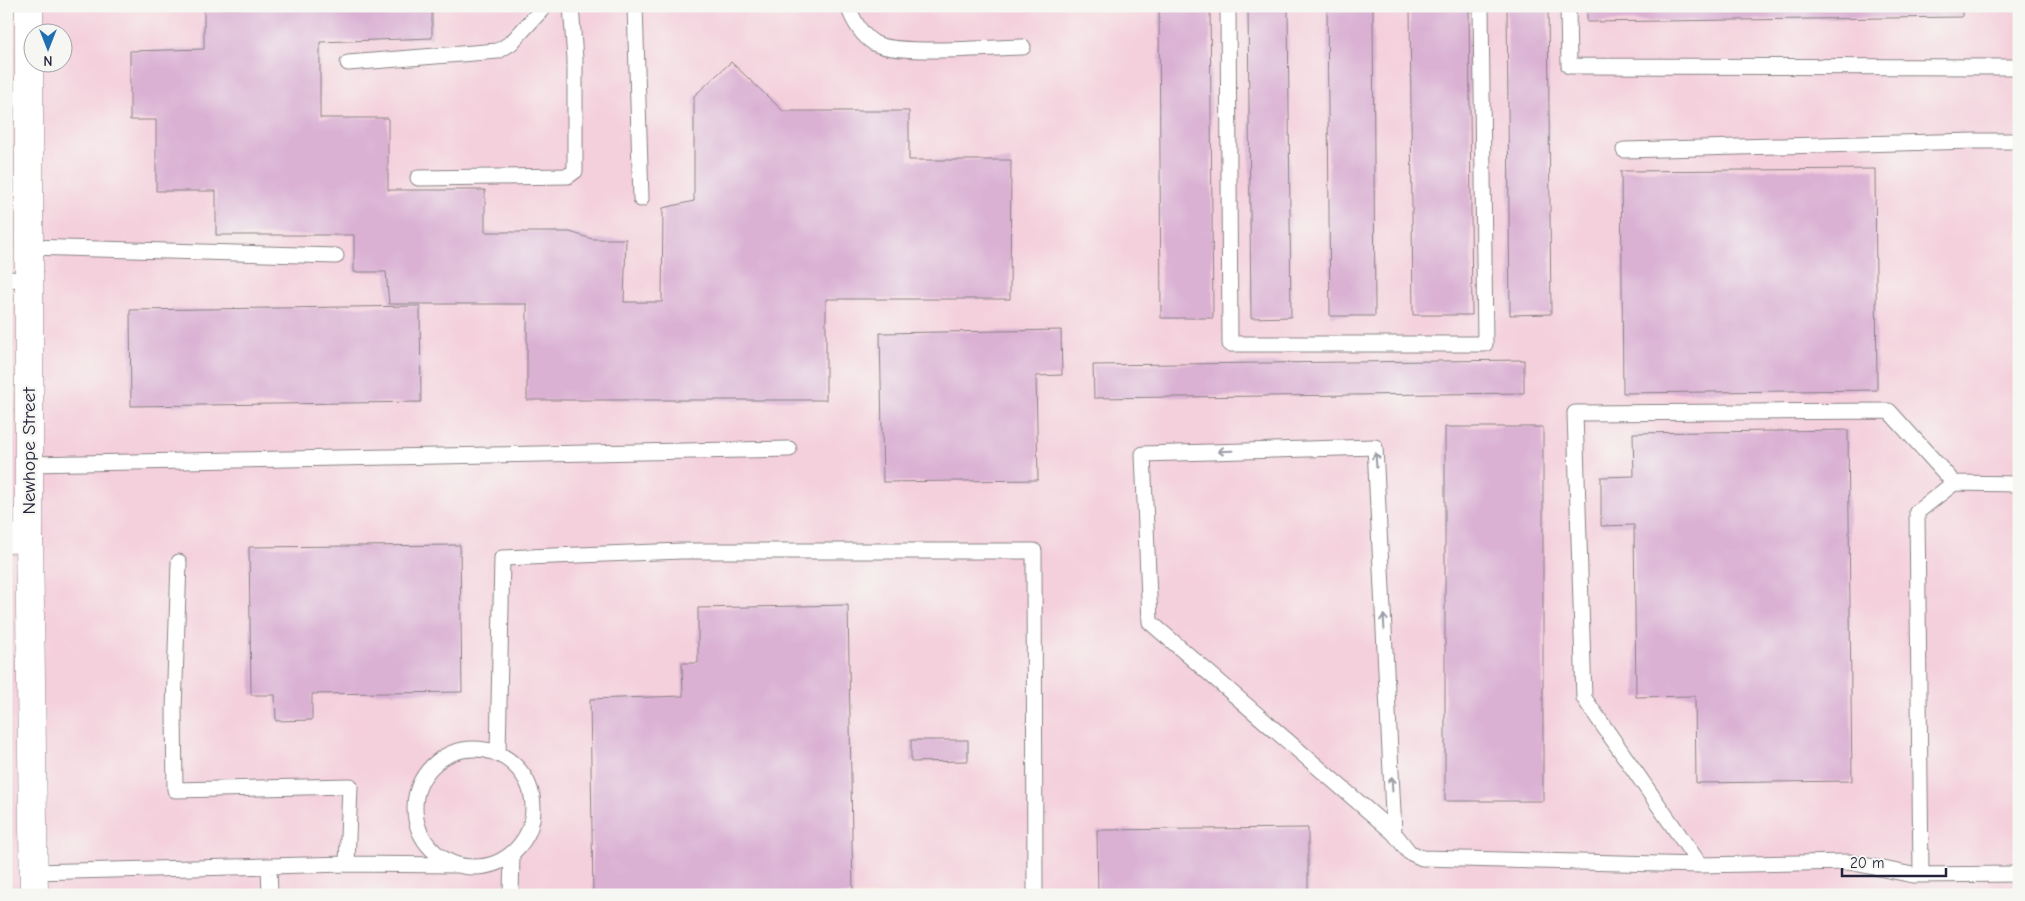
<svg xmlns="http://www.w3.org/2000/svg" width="2025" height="901" font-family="'Comic Neue',sans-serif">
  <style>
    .built { fill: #f4cfdc; fill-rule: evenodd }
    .building { fill: #dab0d3 }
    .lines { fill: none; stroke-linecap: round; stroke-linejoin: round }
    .service-casing { stroke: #8b8486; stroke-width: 17 }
    .minor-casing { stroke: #8b8486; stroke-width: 29 }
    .tertiary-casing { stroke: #8b8486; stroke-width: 29 }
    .service { stroke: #fff; stroke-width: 15 }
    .minor { stroke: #fff; stroke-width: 28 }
    .tertiary { stroke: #fff; stroke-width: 28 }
    .oneway { stroke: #9c9ca7 }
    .labels { text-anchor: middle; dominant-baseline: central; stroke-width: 5; stroke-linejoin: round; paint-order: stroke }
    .street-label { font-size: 19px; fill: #22223b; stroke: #f6f6f2 }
  </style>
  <rect width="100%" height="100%" fill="#f6f6f2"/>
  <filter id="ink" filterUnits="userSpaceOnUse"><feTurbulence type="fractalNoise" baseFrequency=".02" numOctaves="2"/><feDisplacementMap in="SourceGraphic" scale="10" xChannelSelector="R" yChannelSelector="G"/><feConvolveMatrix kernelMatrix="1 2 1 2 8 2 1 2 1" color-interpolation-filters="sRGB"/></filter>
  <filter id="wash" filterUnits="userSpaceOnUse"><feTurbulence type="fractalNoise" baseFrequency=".0096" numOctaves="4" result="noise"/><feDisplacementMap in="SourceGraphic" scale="20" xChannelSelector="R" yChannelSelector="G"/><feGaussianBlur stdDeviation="1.12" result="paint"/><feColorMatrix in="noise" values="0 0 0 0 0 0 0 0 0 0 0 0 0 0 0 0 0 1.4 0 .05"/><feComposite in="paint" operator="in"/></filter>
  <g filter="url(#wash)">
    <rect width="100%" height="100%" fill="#f4e5d1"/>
    <path class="built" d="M6,6H2019V895H6ZM32,32H62V62H32Z"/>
    <g id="blocks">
      <path class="building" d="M315,6H432V38L320,42V118H388V190H485V232H570L592,239H626L624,302H662L663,208L694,201V96L731,62L783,111H909V160H1011L1010,299H826V400H527V304H389L386,272H354V235H216V191H156V120H130V51L204,49V9Z
        M1159,6H1210L1213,318H1161Z
        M1248,6H1288L1291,317L1251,318Z
        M1327,6H1373L1375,316H1330Z
        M1410,6H1469L1472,315H1413Z
        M1507,6H1548L1551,314L1510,315Z
        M1587,6H1962V17L1587,22Z
        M1875,169L1877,390L1623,393L1621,171Z
        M420,306L421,402L131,406L130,310Z
        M1061,330L1062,375L1036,376L1038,480L883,482L880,333Z
        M1524,360V393L1094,398L1093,365Z
        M1445,427H1543V801H1445Z
        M1848,430L1852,781L1696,783L1695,696L1636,697L1634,525L1601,526V477L1634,476L1633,433Z
        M460,545L462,692L312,694V720L276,721L275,695H251L249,547Z
        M848,605L853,895H593L590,699L683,696L682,663H698V608Z
        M911,740H968V761L911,762Z
        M1308,828V895H1098L1097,830Z"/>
    </g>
  </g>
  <g filter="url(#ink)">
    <use href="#blocks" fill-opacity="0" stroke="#8b8486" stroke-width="1"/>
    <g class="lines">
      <defs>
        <path id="service" d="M635,6L641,199
          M848,6C853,20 861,35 874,43C897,56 992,47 1023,47
          M1228,6L1230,344H1485L1481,6
          M1568,6L1569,66L2019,67
          M348,63L498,51L511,43L545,6
          M1624,150L1975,141H2019
          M418,178L568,176L575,171V59L571,6
          M29,247L336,256
          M6,279L29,280
          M29,464L789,449
          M2019,484L1954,483L1889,411L1575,413L1584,698L1700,865L1849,862L1913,875L2019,874
          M179,562L174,710L175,790L350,786L347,864
          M415 808a59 59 0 1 1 118 0a59 59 0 1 1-118 0Z
          M498,754L502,558L682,551H1034L1035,895
          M1394,833L1375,447L1143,454L1150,622L1394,833L1409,852L1422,858L1700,865
          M269,866L270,895
          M33,872L347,864L457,865
          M1921,875L1917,512L1954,483
          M511,895L512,854"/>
        <path id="minor" d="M6,539L29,538"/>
        <path id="tertiary" d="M29,6V538L34,895"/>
      </defs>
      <use href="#service" class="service-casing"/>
      <use href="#minor" class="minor-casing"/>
      <use href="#tertiary" class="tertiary-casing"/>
      <use href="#service" class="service"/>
      <use href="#minor" class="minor"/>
      <use href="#tertiary" class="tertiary"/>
    </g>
    <defs><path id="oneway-shaft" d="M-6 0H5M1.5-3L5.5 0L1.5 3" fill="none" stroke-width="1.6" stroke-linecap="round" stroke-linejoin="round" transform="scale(1.25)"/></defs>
    <g class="oneway">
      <use href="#oneway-shaft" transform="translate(1225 451) rotate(178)"/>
      <use href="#oneway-shaft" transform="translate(1376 460) rotate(-93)"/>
      <use href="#oneway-shaft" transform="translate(1384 622) rotate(-93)"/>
      <use href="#oneway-shaft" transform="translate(1392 784) rotate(-93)"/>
    </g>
  </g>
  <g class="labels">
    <g class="street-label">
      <text transform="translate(29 451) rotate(-90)">Newhope Street</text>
    </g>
  </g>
  <rect width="2025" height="901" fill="none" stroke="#f6f6f2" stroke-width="25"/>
  <g transform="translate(48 48) rotate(180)"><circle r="24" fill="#f6f6f2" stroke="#a1a1a9"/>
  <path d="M0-4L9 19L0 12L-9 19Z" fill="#1f6fb2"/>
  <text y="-8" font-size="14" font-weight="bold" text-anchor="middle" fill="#22223b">N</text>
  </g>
  <path d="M1842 868v8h104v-8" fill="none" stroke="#22223b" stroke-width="2.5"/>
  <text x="1850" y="868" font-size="15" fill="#22223b" stroke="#f6f6f2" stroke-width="4" paint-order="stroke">20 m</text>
</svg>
